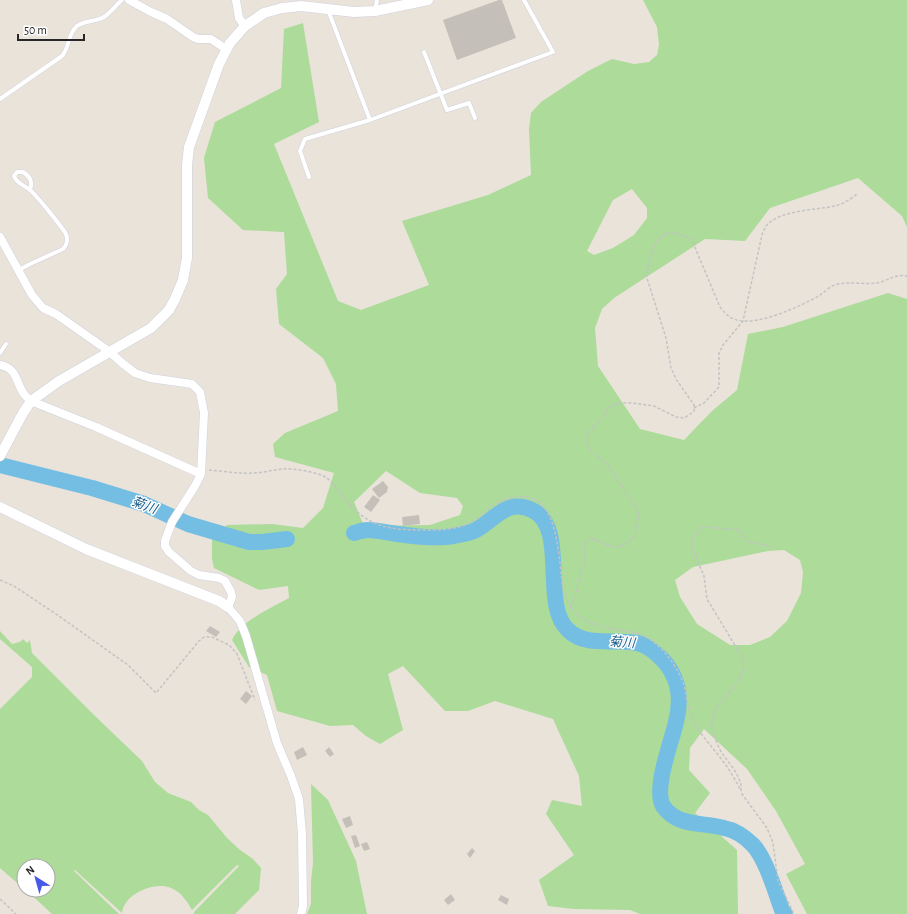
<svg xmlns="http://www.w3.org/2000/svg" width="907" height="914" font-family="'Alegreya Sans','Noto Sans JP',sans-serif">
  <style>
    .green { fill: #acdb9a; fill-rule: evenodd }
    .lines { fill: none; stroke-linecap: round; stroke-linejoin: round }
    .river { stroke: #74bee3; stroke-width: 16 }
    .building { fill: #c4c0b9 }
    .service-casing { stroke: #cfd1df; stroke-width: 5 }
    .minor-casing { stroke: #cfd1df; stroke-width: 9 }
    .tertiary-casing { stroke: #cfd1df; stroke-width: 11 }
    .path { stroke: #c3c3c3; stroke-width: 1.5; stroke-dasharray: 3 2; stroke-linecap: butt }
    .service { stroke: #fff; stroke-width: 4 }
    .minor { stroke: #fff; stroke-width: 8 }
    .tertiary { stroke: #fff; stroke-width: 10 }
    .labels { text-anchor: middle; dominant-baseline: central; stroke-width: 3; stroke-linejoin: round; paint-order: stroke }
    .water-label { font-size: 13px; font-style: italic; fill: #185b8a; stroke: #fff }
  </style>
  <rect width="100%" height="100%" fill="#e9e3da"/>
  <path class="green" d="M643,0H907V227L902,216L858,178L770,208L745,241L705,239L614,298L602,309L595,328L598,366L640,429L684,440L712,411L737,390L748,334L783,327L888,293L907,299V914H807L786,874L805,864L776,811L747,769L704,729L690,748L689,770L710,793L695,813L737,850L738,914H640L630,910L574,909L548,906L539,880L574,855L546,814L552,800L582,806L579,776L553,719L495,701L468,711H445L403,666L388,674L403,730L380,744L366,736L353,725L330,726L277,711L267,675L249,667L232,640C241,621 271,608 289,598L288,586L259,590L214,568L212,559V540L227,525L272,524L303,528L323,508L334,473L275,457L273,444L285,433L338,411L336,384L323,358L279,324L276,289L287,274L284,232L243,230L208,198L204,158L215,122L281,88L284,29L303,23L319,122L274,144L338,301L361,310L429,285L402,221L488,195L531,175L529,129L531,113L541,102L588,71L612,59L634,64L649,62L657,55L659,45L657,27ZM632,189L647,208V218L634,235L613,248L594,255L587,251L613,200ZM386,471L420,493L457,498L463,506L460,515L430,525L364,526L354,502ZM784,550L800,560L803,572L801,593L787,621L770,637L750,645H730L697,624L680,597L675,580L693,567L768,551Z
    M0,631L12,644L20,642L23,639L27,643L30,640L32,653L95,716L142,761L155,782L168,793L191,802L199,810L208,815L227,838L240,850L253,859L261,868L259,890L235,914H194L195,911L239,866L237,865L192,910C187,901 181,892 171,888C154,881 124,894 122,913L75,870L74,871L119,914H52L26,890H48V866H24V889L0,868V709L32,677V667L0,639Z
    M311,784L328,800L356,861L367,914H307L311,904V881L313,863Z"/>
  <g class="lines">
    <path class="river" d="M0,465L92,488L144,504L188,524L249,542H262L287,539
      M354,533C358,532 363,530 368,530C376,530 383,532 391,533C411,536 438,540 458,535C464,534 470,533 476,530C495,520 506,498 532,510C569,527 540,604 568,630C587,649 618,637 641,644C648,647 656,653 662,659C669,666 674,675 677,685C680,697 679,710 676,722C672,741 653,788 663,806C677,827 703,822 724,828C735,830 746,838 753,845C766,859 775,891 782,910L785,914"/>
  </g>
  <path class="building" d="M499,0H502L516,38L457,60L443,20Z
    M383,481L388,487L387,492L379,498L372,489Z
    M373,495L380,500L371,512L364,507Z
    M419,515L420,524L403,526L402,517Z
    M210,626L220,632L216,637L206,631Z
    M246,691L252,696L246,704L240,699Z
    M303,747L307,755L297,760L294,752Z
    M329,747L334,754L330,757L325,751Z
    M350,816L353,825L346,828L342,819Z
    M356,835L360,846L355,848L351,836Z
    M367,842L370,849L364,851L361,844Z
    M472,848L475,851L470,858L467,854Z
    M451,894L455,900L448,905L444,900Z
    M501,895L509,899L507,905L498,900Z"/>
  <g class="lines">
    <defs>
      <path id="service" d="M328,10L370,120
        M375,11L377,0
        M424,52L447,110L469,103L475,118
        M0,99L62,56C70,47 67,35 77,26C85,20 96,22 104,17C110,13 116,5 122,0
        M309,177L300,151L305,139L370,120L553,52L524,0
        M19,270L30,264L63,249C67,245 68,240 66,234C62,227 37,196 30,190C24,185 17,184 14,176L17,172H23C30,177 33,181 30,190
        M0,353L6,344"/>
      <path id="minor" d="M129,0L151,12L167,19L193,37L198,39H211L226,49
        M236,0L239,18L245,26
        M0,237L32,295L43,308L56,314L110,352L122,363L135,373L150,378L192,384L200,392L204,413L201,474L195,486L172,522L165,541V546L169,552L191,571L199,575L219,578L225,581L231,592L232,597L228,607L240,621L246,636L277,743L291,776L299,799L302,834L303,906L301,914
        M0,365C18,369 15,381 24,394C26,397 29,399 31,401L96,427L201,474"/>
      <path id="tertiary" d="M0,456L23,413L31,401L59,381L151,328L169,310L175,299L183,280L187,258V165L189,147L219,64L230,43L245,26L264,13L282,8L301,6L354,12L375,11L428,0
        M0,507L86,549L219,601L228,607"/>
    </defs>
    <use href="#service" class="service-casing"/>
    <use href="#minor" class="minor-casing"/>
    <use href="#tertiary" class="tertiary-casing"/>
    <path class="path" d="M694,408L704,403L719,387V353L723,345L743,321L762,235C763,232 765,229 766,226C779,210 816,210 835,206C843,204 851,199 857,194
      M209,470C223,471 238,474 252,473C262,473 272,470 282,469C292,468 308,471 318,474C331,477 335,488 344,498C368,527 387,530 424,530C438,530 456,530 469,523C488,513 491,500 516,497C521,496 528,497 534,499C559,509 559,565 563,588C574,632 609,625 644,635C662,646 677,665 684,685C688,700 687,712 696,726C706,742 721,756 731,773C734,778 737,783 740,789
      M772,547L746,541L739,530L705,527L701,528L693,538V550L704,576L707,599L742,657C751,684 709,701 712,725C713,734 718,748 724,756C730,764 737,772 740,782C742,786 740,790 742,794L767,828L773,843L778,881L794,914
      M0,580L14,586L56,614L128,665L156,693L199,641L204,637H212L229,645L237,654L255,700
      M571,606L576,594L579,578L585,563L584,545L585,542L590,538L613,547L625,545L635,536L639,512L607,464L589,449L586,443V435L602,419L606,411L611,406L619,403H632L654,406L676,417L684,418L689,415L694,411V405L676,379L671,368L666,338L646,275L653,249L656,242L661,237L667,233L679,234L691,238L720,307C724,312 728,317 734,319C754,328 802,306 820,295C825,292 830,286 835,285C850,280 866,286 881,282C890,279 896,274 907,276
      M0,899L16,914"/>
    <use href="#service" class="service"/>
    <use href="#minor" class="minor"/>
    <use href="#tertiary" class="tertiary"/>
  </g>
  <g class="labels">
    <g class="water-label">
      <text transform="translate(144 506) rotate(20)">菊川</text>
      <text transform="translate(622 643) rotate(4)">菊川</text>
    </g>
  </g>
  <g transform="translate(36 878) rotate(323)"><circle r="19" fill="#ffffff" stroke="#a9a9a9"/>
  <path d="M0-3L7 15L0 10L-7 15Z" fill="#4659e9"/>
  <text y="-6" font-size="11" font-weight="bold" text-anchor="middle" fill="#272727">N</text>
  </g>
  <path d="M18 34v6h66v-6" fill="none" stroke="#272727" stroke-width="2"/>
  <text x="24" y="34" font-size="12" fill="#272727" stroke="#ffffff" stroke-width="3" paint-order="stroke">50 m</text>
</svg>
